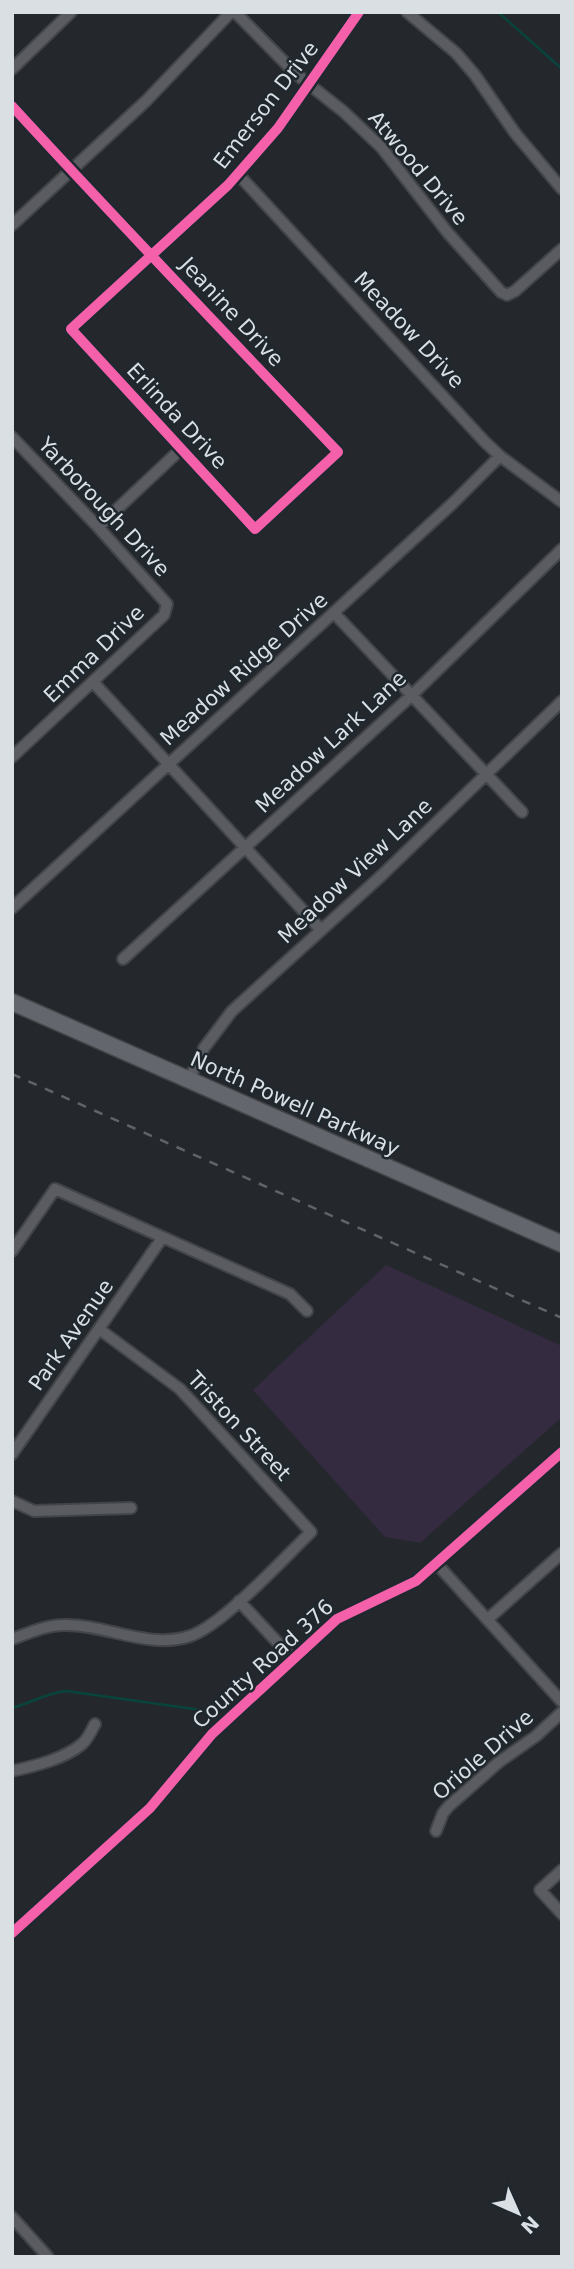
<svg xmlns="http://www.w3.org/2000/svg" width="574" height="2269" font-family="'DejaVu Sans',sans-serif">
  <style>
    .green { fill: #342b41 }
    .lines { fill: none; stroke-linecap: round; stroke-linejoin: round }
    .stream { stroke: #08443c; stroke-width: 2.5 }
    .minor-casing { stroke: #424548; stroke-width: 14 }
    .primary-casing { stroke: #424548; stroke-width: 19 }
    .minor { stroke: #5a5c62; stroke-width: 10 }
    .primary { stroke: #64666d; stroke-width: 16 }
    .rail { stroke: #606468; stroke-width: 2.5; stroke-dasharray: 9 9; stroke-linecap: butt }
    .cycleway-casing { stroke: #20282f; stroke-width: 15 }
    .cycleway { stroke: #f560ab; stroke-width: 10 }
    .labels { text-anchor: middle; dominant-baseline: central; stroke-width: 5; stroke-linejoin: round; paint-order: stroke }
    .street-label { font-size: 21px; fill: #dadfe3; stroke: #20282f }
  </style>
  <rect width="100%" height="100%" fill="#24282c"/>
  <path class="green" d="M386,1265L562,1346V1417L420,1543L385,1537L253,1390Z"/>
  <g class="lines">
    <path class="stream" d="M498,12L562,69
      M12,1708C31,1703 46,1693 66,1691L208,1711"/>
    <defs>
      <path id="minor" d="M235,12L296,74L344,112L381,147L448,233L501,292L507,295L515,291L562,249
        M407,12L456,53L475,75L515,133L562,189
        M12,69L71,12
        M12,106C119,223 229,337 338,452L255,529L71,329L228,185L278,128L359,12
        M238,174L484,441L500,456L562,502
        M12,225L146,101L231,12
        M12,437L98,527L167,604L164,615L12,757
        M98,527L181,449
        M334,613L522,812
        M94,683L321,930
        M12,908L453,503L500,456
        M123,959L411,696L562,549
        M189,1080L204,1048L232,1011L381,876L562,701
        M12,1251L55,1189L290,1294L307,1311
        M12,1454L162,1238
        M12,1501L34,1511L131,1508
        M436,1563L562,1702
        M239,1601L293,1659
        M488,1619L562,1553
        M12,1639C29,1633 46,1625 64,1625C106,1624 148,1650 190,1636C223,1625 284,1558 311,1532L180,1389L99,1329
        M12,1771C35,1766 64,1759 82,1744C88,1739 91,1731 95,1724
        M436,1831L443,1813L449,1806L499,1762L536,1736L562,1712
        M562,1870L540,1890L562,1914
        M12,1933L150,1808L212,1734L337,1619L416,1581L562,1452
        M12,2217L48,2257"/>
      <path id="primary" d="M12,1002L562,1244"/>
    </defs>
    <use href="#minor" class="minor-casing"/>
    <use href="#primary" class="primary-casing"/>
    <use href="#minor" class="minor"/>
    <use href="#primary" class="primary"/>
    <path class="rail" d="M12,1074L562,1318"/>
    <defs>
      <path id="cycleway" d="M12,106C119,223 229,337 338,452L255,529L71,329L228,185L278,128L359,12
        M12,1933L150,1808L212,1734L337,1619L416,1581L562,1452"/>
    </defs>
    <use href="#cycleway" class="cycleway-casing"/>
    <use href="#cycleway" class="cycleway"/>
  </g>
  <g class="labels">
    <g class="street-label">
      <text transform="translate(266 105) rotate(-52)">Emerson Drive</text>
      <text transform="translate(418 168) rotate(50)">Atwood Drive</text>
      <text transform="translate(232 312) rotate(47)">Jeanine Drive</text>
      <text transform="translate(409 330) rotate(47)">Meadow Drive</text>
      <text transform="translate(177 416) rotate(47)">Erlinda Drive</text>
      <text transform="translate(104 507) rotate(47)">Yarborough Drive</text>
      <text transform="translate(94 654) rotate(-44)">Emma Drive</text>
      <text transform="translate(244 669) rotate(-42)">Meadow Ridge Drive</text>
      <text transform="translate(331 742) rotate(-43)">Meadow Lark Lane</text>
      <text transform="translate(355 871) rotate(-43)">Meadow View Lane</text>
      <text transform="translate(295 1104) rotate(24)">North Powell Parkway</text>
      <text transform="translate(71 1335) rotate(-55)">Park Avenue</text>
      <text transform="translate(239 1426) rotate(47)">Triston Street</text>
      <text transform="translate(263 1664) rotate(-42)">County Road 376</text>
      <text transform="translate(483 1755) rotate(-41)">Oriole Drive</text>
    </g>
  </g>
  <rect width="574" height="2269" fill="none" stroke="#dadfe3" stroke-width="28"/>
  <g transform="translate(518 2213) rotate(135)" stroke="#20282f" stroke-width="5" paint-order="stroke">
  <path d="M0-5L12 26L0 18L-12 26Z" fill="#dadfe3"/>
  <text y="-10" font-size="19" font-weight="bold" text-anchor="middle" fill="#dadfe3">N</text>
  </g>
</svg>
